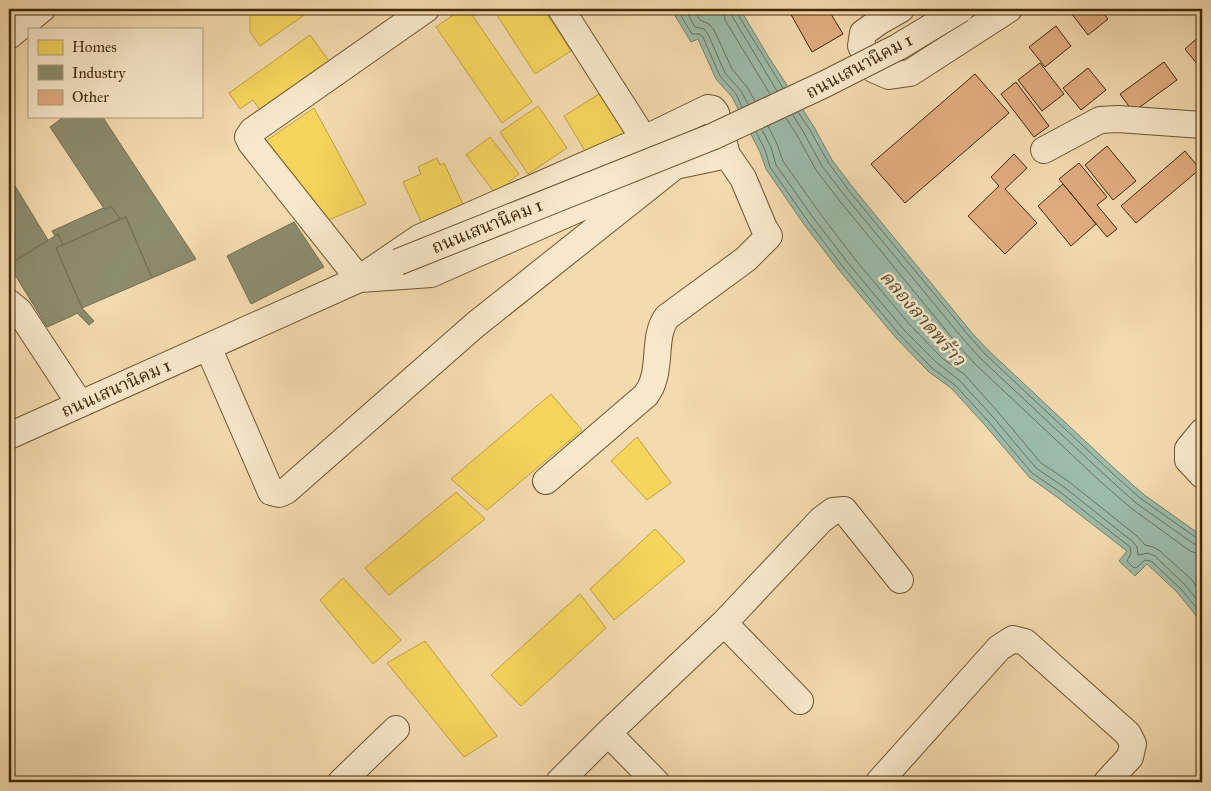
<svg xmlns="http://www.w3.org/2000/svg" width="1211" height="791" font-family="'IM FELL Great Primer','Noto Serif Thai',serif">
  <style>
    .water { fill: #9cbbab; stroke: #788069 }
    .homes { fill: #f6d55c; stroke: #c0a142 }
    .industry { fill: #8c8c6e; stroke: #766e4f }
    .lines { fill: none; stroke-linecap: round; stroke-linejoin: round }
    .shore { stroke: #6e7259; stroke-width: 1 }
    .building { fill: #e1ac80; stroke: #412807 }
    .minor-casing { stroke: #6e5531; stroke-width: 28 }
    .minor { stroke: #f8e8cb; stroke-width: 26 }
    .minor-bridge-casing { stroke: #6e5531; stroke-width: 28; stroke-linecap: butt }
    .minor-bridge { stroke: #f8e8cb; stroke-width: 26 }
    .labels { text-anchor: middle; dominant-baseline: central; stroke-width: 5; stroke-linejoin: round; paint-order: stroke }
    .street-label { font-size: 18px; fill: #412807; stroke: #f8e8cb }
    .water-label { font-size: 19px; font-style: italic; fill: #584d30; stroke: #f8e8cb }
  </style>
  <rect width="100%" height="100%" fill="#f4dbaf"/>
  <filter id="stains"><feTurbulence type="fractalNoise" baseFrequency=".004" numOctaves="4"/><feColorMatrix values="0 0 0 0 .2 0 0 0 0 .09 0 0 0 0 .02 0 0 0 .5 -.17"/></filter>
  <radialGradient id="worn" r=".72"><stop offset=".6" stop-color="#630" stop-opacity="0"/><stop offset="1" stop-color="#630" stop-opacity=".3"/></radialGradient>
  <path class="water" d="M671,9H740L768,56L814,127L832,160L854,189L972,333L989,351L1115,469L1143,494L1202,536V623L1177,592L1147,564L1135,576L1119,561L1127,551L1057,497L1029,477L984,424L951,388L929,372L896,338L839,270L803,223L766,169L760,152L732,97L716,79L698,39L691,42Z"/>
  <path class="homes" d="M248,9H304L307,13L260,46L250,32V11Z
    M462,9H468L532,102L502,123L436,27Z
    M493,9H544L571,51L535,74Z
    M310,35L332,65L263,114L253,100L240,109L229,93Z
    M599,94L626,134L585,151L564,116Z
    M538,106L567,148L528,174L500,132Z
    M314,108L366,204L317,225L260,145Z
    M490,137L519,174L495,193L466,155Z
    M437,158L440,165L444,163L466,211L425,230L403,182L421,174L418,167Z
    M551,394L582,430L487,510L451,479Z
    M637,437L671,483L647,500L611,461Z
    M456,492L485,519L389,595L365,568Z
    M655,529L685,561L614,620L590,589Z
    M343,578L401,640L373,664L320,600Z
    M580,594L606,628L521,706L491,675Z
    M425,641L497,736L464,757L387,663Z"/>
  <path class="industry" d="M65,116H102L196,259L152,278L126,217L120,219L111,206L105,210L50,127Z
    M9,176L48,240L9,264Z
    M111,206L120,219L63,245L58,234L55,236L52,231L103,208L105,210Z
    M126,217L152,278L82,308L56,248Z
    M294,222L324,267L251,304L227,256Z
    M58,234L63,245L56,248L82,308L94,321L89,325L77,313L72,316L47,327L9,265Z"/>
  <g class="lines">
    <path class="shore" d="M677,9L692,34H699L703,37L720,76L736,94L742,107
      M685,9L695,27L704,29L708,34L725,73L741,91L748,104
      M693,9L700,20L709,24L714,30L732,69L747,87L755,101
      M723,9L725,20L770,94
      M730,9L732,16L777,91
      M736,9L737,13L783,88
      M798,112L810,130L828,162L850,192L969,336L985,354L1112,473L1140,498L1198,539L1202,540
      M793,115L804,133L822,166L845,196L964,340L980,358L1107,477L1136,503L1194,544L1202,546
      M786,118L798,137L816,170L839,200L958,345L975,364L1102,483L1131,508L1190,551L1196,553L1202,554
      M768,126L777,144L783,161L819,212L854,258L910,325L942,358L965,375L998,412L1041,463L1068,481L1137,536L1145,545L1153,547L1160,551L1191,579L1202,594
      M762,130L771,147L776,165L812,216L848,263L904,330L937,363L959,380L993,417L1036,468L1064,487L1133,542L1137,547L1138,555L1148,553L1155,556L1185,585L1202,606
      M756,132L765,150L770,167L807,220L843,267L899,334L932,368L955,385L988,421L1032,473L1060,492L1130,547L1131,553L1127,561L1133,567L1136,568L1145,560L1151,561L1181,589L1202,615"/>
  </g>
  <path class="building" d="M792,9H828L843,34L812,52L789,11Z
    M1068,9H1100L1108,19L1088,35Z
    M1056,26L1071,46L1045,67L1029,47Z
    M1202,34V70L1185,49Z
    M1164,62L1177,80L1133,112L1120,94Z
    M1040,63L1064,94L1042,111L1018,80Z
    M1088,68L1106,90L1081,110L1063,88Z
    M975,74L1009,113L905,203L871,164Z
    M1016,82L1049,126L1034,137L1001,94Z
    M1107,146L1136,181L1113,200L1085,165Z
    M1185,151L1200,169L1136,223L1121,206Z
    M1014,154L1027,168L1005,189L1037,223L1005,254L968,216L999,186L991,177Z
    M1079,163L1107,197L1097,205L1117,229L1107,237L1059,179Z
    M1063,184L1096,224L1071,246L1038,206Z"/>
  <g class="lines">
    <defs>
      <path id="minor" d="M561,9L644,139
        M901,9L880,21L863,33L861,46L873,69L889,76L910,73L1009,9
        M9,36L42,9
        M1044,150L1100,120L1118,119L1202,125
        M359,279L419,238L644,139L708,108L713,109L716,113L727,155L743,178L764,228L769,236L746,259L667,317C653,336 661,363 652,384C651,388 648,391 646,395L546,481
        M359,279L251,143L248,137L252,131L426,9
        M360,279L431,274L675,166L727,155
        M9,303L19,311L80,404
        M208,347L271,492L279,494L286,491L475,325L675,166
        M1202,432L1188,449V460L1202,475
        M9,436L375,272
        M724,623L800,701
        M608,733L656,782
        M341,782L396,729
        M559,782L608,733L724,623L821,520L833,511L844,510L900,580
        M879,782L999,648L1013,639L1025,642L1128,734L1133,744L1130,757L1107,782"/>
    </defs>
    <use href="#minor" class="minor-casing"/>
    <use href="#minor" class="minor"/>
    <defs>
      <path id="minor-bridge" d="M398,262L714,136L825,84L898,47L961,9"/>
    </defs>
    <use href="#minor-bridge" class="minor-bridge-casing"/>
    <use href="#minor-bridge" class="minor-bridge"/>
  </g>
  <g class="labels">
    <g class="street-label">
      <text transform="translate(859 66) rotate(-28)">ถนนเสนานิคม 1</text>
      <text transform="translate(487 226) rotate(-22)">ถนนเสนานิคม 1</text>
      <text transform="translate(116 388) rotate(-24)">ถนนเสนานิคม 1</text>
    </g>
    <g class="water-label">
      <text transform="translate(923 318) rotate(49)">คลองลาดพร้าว</text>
    </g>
  </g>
  <rect width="1211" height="791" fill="none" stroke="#f4dbaf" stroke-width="30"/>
  <rect x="10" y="10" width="1191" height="771" fill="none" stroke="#412807" stroke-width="2.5"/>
  <rect x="15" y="15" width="1181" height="761" fill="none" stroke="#412807"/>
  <rect x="28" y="28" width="175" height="90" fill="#f8e8cb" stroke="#af9b7d"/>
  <rect x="38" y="40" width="25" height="15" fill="#f6d55c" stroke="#af9b7d"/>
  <text x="72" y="52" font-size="15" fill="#412807">Homes</text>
  <rect x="38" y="65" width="25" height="15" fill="#8c8c6e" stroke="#af9b7d"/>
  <text x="72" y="78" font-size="15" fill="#412807">Industry</text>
  <rect x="38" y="90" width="25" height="15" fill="#e1ac80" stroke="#af9b7d"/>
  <text x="72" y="102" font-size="15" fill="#412807">Other</text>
  <rect width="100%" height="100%" filter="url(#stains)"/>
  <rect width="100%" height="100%" fill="url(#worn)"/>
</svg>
